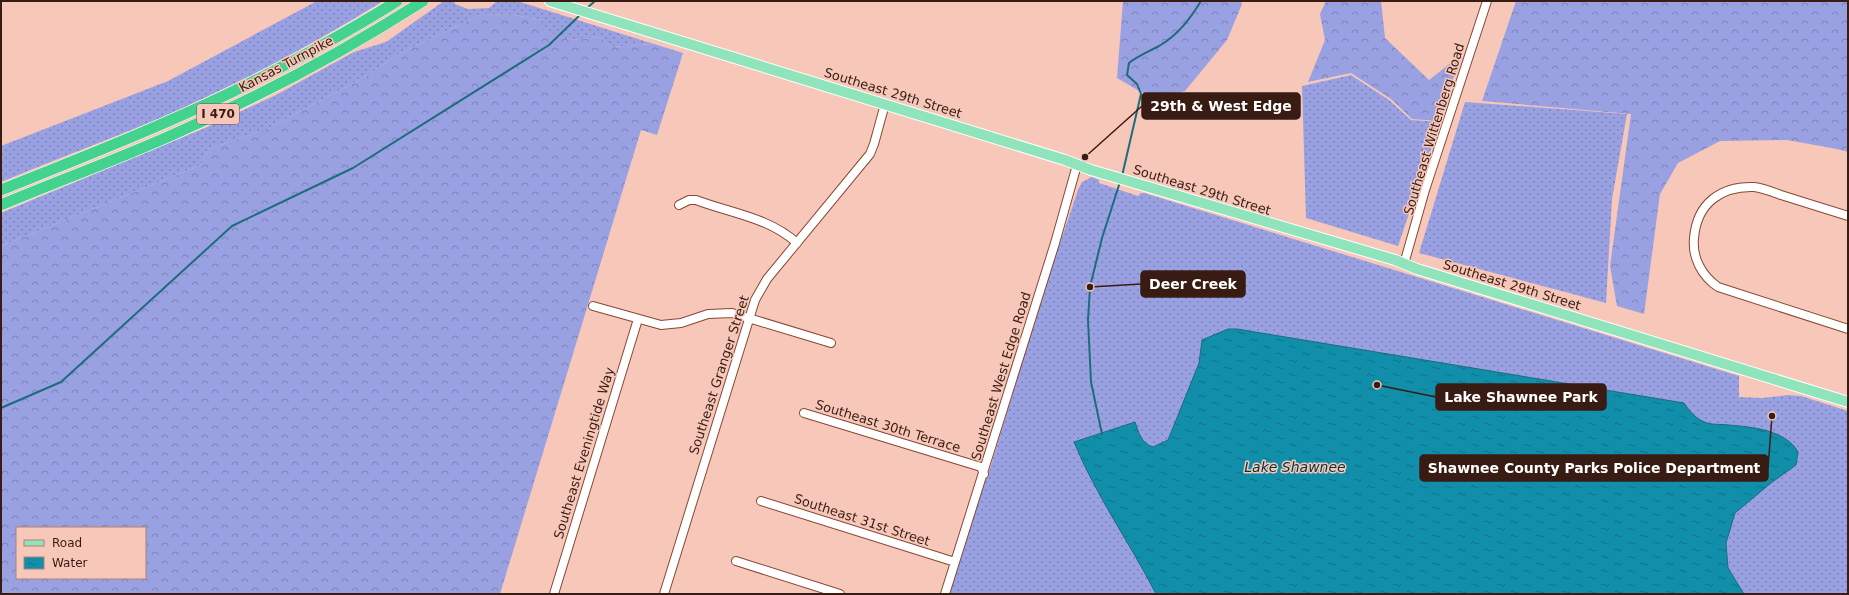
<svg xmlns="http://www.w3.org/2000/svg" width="1849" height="595" font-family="'DejaVu Sans',sans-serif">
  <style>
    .grass { fill: url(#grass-dots) }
    .forest { fill: url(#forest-crowns); fill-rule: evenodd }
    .water { fill: url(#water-ripples); stroke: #1c6c7d }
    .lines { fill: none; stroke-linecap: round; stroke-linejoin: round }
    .stream { stroke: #1c6c7d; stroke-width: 2 }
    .minor-casing { stroke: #884732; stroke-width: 10 }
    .major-casing { stroke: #fff; stroke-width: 12 }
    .highway-casing { stroke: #fff; stroke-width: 12 }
    .minor { stroke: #fff; stroke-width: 8 }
    .major { stroke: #8fe4bc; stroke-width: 10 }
    .highway { stroke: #44d28f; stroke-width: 11 }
    .labels { text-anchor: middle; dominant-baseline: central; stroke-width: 3; stroke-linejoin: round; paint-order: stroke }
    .shield { fill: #f7c8b9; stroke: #715045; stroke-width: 1 }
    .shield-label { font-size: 12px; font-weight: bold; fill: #381c13 }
    .street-label { font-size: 13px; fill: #381c13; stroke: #f7c8b9 }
    .water-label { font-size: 14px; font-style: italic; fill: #00323e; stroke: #f7c8b9 }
    .leader { fill: none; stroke: #381c13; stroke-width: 1.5 }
    .callout-dot { fill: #381c13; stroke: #f7c8b9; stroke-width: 1.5 }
    .callout { fill: #381c13; stroke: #381c13; stroke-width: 1.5 }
    .callout-label { font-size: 14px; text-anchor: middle; font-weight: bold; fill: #fff }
  </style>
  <defs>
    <pattern id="grass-dots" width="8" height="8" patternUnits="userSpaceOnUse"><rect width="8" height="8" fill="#99a1e2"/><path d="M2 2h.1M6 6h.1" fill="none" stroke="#7e82b6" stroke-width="1.8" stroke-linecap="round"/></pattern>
    <pattern id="forest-crowns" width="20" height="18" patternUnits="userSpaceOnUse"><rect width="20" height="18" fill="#99a1e2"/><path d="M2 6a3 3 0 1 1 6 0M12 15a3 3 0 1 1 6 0" fill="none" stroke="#7e82b6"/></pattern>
    <pattern id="water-ripples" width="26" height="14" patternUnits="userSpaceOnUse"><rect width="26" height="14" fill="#108eaa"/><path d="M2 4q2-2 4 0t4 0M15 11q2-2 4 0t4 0" fill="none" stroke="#107389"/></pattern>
  </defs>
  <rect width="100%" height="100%" fill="#f7c8b9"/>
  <path class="grass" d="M317,1H383C311,46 236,85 158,119C106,141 53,160 1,182V146L168,81Z
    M444,1H454L455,4L468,9L489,8L497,1H517L654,44L611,47L601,37L569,40L541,30L542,20L514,15L482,14L395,56L370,74L269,128L209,149L201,165L1,246V213L205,128L276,95L354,52L386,42Z
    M1351,75L1389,100L1411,120L1440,122L1398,246L1306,218L1302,86Z
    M1465,102L1627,114L1612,199L1606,303L1419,253Z
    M1092,177L1099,180V183L1138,196L1141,193H1144L1739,376V397L1762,398L1788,395L1801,396L1848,411V594H948L973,514L990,469L1043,293L1078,190L1082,182Z"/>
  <path class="forest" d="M1123,1H1241L1242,4L1227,40L1185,91L1153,99L1117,78Z
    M1326,1H1381L1385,38L1429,80L1462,54L1438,121L1412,119L1391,99L1351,73L1308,82L1325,40L1320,14Z
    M1516,1H1848V152L1837,149L1787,140L1720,141L1678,163L1660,194L1644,314L1617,306L1610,266L1631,114L1482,101Z
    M482,14L514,15L542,20V30L569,40L601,37L611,47L654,44L683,53L657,135L641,130L500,594H1V246L201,165L209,149L269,128L370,74L395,56ZM17,528H145V578H17Z"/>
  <path class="water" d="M1228,329H1237L1684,403C1690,412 1696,419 1707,423C1713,425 1722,424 1729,425C1752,427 1786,430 1798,452L1796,465L1771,483L1735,513L1726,543L1728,568L1744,594H1156C1130,543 1096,496 1074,442L1135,422C1139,433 1141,443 1153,447L1168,440L1199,363L1202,340Z"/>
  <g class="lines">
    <path class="stream" d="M587,8L595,1
      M1122,176L1141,94L1137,84L1127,75L1129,63C1138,56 1148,52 1159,46C1178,35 1190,19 1201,1
      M1,408L61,382L232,226L353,168L549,45L581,14
      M1102,434L1091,382L1088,320L1090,287L1102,238L1120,182"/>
    <defs>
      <path id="minor" d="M679,205L689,200H696C730,213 768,217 797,243
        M1848,216C1826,209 1803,202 1781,195C1773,192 1763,188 1754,187C1721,186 1697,203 1694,238C1692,258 1702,276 1718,287L1848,329
        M1404,264L1425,190L1487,1
        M593,306L661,325L681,323L708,314L732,313L831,343
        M804,413L981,467L984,474
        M761,501L955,562
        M736,561L840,594
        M554,594L638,319
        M664,594L755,300L767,279L870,154L874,144L885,104
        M945,594L1055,243L1077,165"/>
      <path id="major" d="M550,1L1065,160L1091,170L1395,260L1417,269L1848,402"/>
      <path id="highway" d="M1,190C78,159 155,129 230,93C287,65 343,35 397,1
        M1,205C58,181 116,160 172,135C259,97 343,52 423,1"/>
    </defs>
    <use href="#minor" class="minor-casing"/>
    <use href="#major" class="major-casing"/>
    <use href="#highway" class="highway-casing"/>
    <use href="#minor" class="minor"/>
    <use href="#major" class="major"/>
    <use href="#highway" class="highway"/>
  </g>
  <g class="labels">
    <rect class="shield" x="197" y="104" width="42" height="20" rx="3"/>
    <g class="shield-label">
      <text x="218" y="114">I 470</text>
    </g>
    <g class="street-label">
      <text transform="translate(286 64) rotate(-28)">Kansas Turnpike</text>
      <text transform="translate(893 93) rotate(17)">Southeast 29th Street</text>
      <text transform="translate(1434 129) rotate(-73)">Southeast Wittenberg Road</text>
      <text transform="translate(1202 190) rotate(17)">Southeast 29th Street</text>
      <text transform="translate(1512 285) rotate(17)">Southeast 29th Street</text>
      <text transform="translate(719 375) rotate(-72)">Southeast Granger Street</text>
      <text transform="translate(1001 376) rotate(-73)">Southeast West Edge Road</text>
      <text transform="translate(888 426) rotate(17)">Southeast 30th Terrace</text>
      <text transform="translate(584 453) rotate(-73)">Southeast Eveningtide Way</text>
      <text transform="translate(862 520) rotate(18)">Southeast 31st Street</text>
    </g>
    <g class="water-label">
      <text x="1295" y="467">Lake Shawnee</text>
    </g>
  </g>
  <path class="leader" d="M1085 157L1142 106M1090 287L1141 284M1377 385L1436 397M1772 416L1768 468"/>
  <g class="callout-dot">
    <circle cx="1085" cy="157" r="4"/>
    <circle cx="1090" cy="287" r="4"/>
    <circle cx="1377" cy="385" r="4"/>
    <circle cx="1772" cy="416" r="4"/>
  </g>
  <g class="callout">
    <rect x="1142" y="93" width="158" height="26" rx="4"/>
    <rect x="1141" y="271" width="104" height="26" rx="4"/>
    <rect x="1436" y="384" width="170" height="26" rx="4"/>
    <rect x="1420" y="455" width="348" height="26" rx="4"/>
  </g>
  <g class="callout-label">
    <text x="1221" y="111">29th &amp; West Edge</text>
    <text x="1193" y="289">Deer Creek</text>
    <text x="1521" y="402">Lake Shawnee Park</text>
    <text x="1594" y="473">Shawnee County Parks Police Department</text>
  </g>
  <rect width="1849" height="595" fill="none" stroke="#381c13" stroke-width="4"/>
  <rect x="16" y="527" width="130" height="52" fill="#f7c8b9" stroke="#ab8377"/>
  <rect x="24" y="540" width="20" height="6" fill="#8fe4bc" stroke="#ab8377"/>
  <text x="52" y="547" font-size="12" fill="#381c13">Road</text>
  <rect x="24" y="557" width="20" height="12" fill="url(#water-ripples)" stroke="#ab8377"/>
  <text x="52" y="567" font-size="12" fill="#381c13">Water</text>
</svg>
